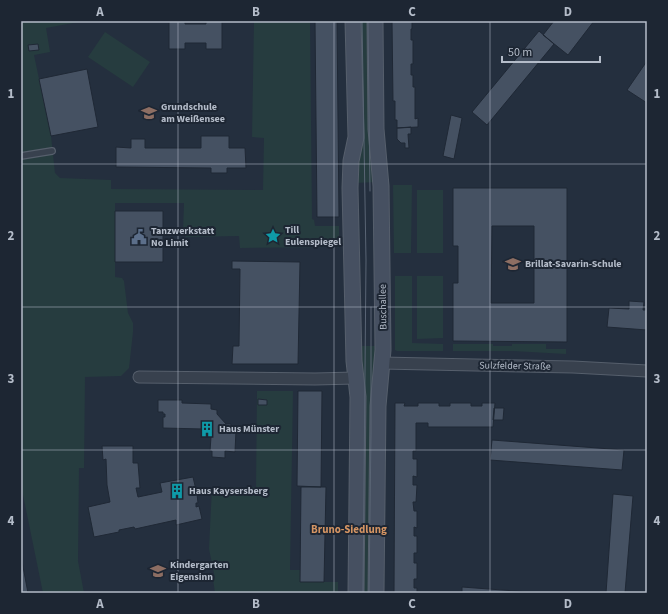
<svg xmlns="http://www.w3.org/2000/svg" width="668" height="614" font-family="'Source Sans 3',sans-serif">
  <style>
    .green { fill: #263c3f }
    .building { fill: #455162; stroke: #1f2835; fill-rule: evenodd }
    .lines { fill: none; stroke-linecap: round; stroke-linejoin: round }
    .lane-casing { stroke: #565f6c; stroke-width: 8 }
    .street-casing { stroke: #565f6c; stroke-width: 13 }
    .secondary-casing { stroke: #565f6c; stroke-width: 17 }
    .lane { stroke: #38414e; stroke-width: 5.5 }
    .street { stroke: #38414e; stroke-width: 11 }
    .secondary { stroke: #465061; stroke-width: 15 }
    .tram { stroke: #5a6575; stroke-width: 1 }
    .grid { fill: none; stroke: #b4bcc9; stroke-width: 1; stroke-opacity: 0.55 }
    .labels { text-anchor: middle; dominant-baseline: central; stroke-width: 4; stroke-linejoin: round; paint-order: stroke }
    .poi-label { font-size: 10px; font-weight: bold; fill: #b4bcc9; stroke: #1d2633; text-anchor: start }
    .street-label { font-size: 10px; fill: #b4bcc9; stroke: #1d2633 }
    .neighbourhood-label { font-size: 11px; font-weight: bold; fill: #d59563; stroke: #1d2633 }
    .neatline { fill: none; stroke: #b4bcc9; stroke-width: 1.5 }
    .grid-label { font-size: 13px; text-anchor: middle; font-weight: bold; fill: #b4bcc9 }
  </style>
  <rect width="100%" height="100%" fill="#242f3e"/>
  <path class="green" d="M21,21H84L46,28L50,52L34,55L51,136L55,173L60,178L111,180V189L263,190L264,138L252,137L254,21H310L312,219L314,220L315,226H339V247L240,248L239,236L186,237L183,232L184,203H115V277L122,278L124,281L128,313L133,323V332L129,368L121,376L85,377L84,468H79L78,561L84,593H43L21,485Z
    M358,21H371L377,182L355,183Z
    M105,32L150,62L133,87L88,57Z
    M393,185H412L411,253H394Z
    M417,190H443V253H417Z
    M395,276H412V343L443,344V351H397L395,350Z
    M417,276H443V338L417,339Z
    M453,344H493V346H512V344H546V349H566V354L513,351H453Z
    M357,346H379L373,593H359Z
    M257,391H293L290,570H300V582H338V593H215L213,579L215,578L209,549L212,487H256Z"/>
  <path class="building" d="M169,21H185V24H206V21H222V49H206V43H185V49H169Z
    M315,21H337L339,217H317Z
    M392,21H412V29H411V40H413V64H411V75H413V87H415V119L418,118V127L397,128V120H395V101H393Z
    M554,21H594L568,55L543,35Z
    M539,31L554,44L487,125L472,112Z
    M38,44L39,50L29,51L28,45Z
    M647,61V103L627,90Z
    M87,69L98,127L51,136L39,79Z
    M451,115L462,118L454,159L443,156Z
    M411,127V134H408L409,148H405V143H401L397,139V128Z
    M201,136H229V148H245L246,168H227V173H211V168L116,167V147L131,148V139H145V148H201Z
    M453,188H567V342L453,341V283H458V246H453ZM492,226H534V303H491Z
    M115,211H163V262H115Z
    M232,261L300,262L298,364H232L233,346H239L240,269H232Z
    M629,301L644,302L643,310H647V330L607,327L609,308L629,309Z
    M298,391H322L321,487L297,486Z
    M258,399L267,400V405H258Z
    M158,400H182V403L211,404V409L217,410V414L226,424H231V430H236L235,452L225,451V458L212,457V451H210L211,437L203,429L163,428V417H165V414H163V412H158Z
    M395,403H405L404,406H418V403H439V406H450V403H471V406H482V403H495L493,427H428V423H416V451H413V459H417V477L413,476V485H417L416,502H413L414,511H417V528L414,527V536H417V553H414V563H417V579H414V588H417V593H394Z
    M494,408H504L503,420H493Z
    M492,440L624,450L622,470L490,460Z
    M102,446H133V463H138L140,488H136L138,497L162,492L160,483L193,477L196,490H193L194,494H197L198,503H196V507L199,506L202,519L176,525V520L135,529L134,527L119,530V532L94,537L88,507L110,502L107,485L106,459L103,460Z
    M301,487H326L324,582H300Z
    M613,494L633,496L625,593H606Z
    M21,556L28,593H21Z
    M462,587L542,593H462Z"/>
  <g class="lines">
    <defs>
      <path id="lane" d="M21,156L52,151"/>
      <path id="street" d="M382,363L573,367L647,371
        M139,377L315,379L355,378"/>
      <path id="secondary" d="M353,21L356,137L351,161L350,188L354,361L358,397L356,593
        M375,21L376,129L381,186L383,350L378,406L376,593"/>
    </defs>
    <use href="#lane" class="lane-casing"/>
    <use href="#street" class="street-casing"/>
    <use href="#secondary" class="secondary-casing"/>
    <use href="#lane" class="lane"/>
    <use href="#street" class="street"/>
    <use href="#secondary" class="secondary"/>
    <path class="tram" d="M362,21L366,260L363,593
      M368,21L370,191
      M369,593L371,433V307"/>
  </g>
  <path class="grid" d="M178,21V593M334,21V593M490,21V593M21,164H647M21,307H647M21,450H647"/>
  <defs>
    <symbol id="school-bare" viewBox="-9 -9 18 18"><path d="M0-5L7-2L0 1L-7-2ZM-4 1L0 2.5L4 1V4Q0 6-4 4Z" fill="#8d6e63" stroke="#1d2633" stroke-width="2.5" paint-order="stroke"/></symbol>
    <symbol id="sight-bare" viewBox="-9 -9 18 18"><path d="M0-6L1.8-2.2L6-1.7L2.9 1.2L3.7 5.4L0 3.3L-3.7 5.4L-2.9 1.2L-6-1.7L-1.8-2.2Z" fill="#0f9aa8" stroke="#1d2633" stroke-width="2.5" paint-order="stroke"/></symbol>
    <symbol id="civic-bare" viewBox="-9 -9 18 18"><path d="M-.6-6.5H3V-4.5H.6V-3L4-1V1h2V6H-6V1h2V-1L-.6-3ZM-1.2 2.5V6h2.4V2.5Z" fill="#5c6f8a" stroke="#1d2633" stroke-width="2.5" paint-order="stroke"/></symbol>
    <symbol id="building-bare" viewBox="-9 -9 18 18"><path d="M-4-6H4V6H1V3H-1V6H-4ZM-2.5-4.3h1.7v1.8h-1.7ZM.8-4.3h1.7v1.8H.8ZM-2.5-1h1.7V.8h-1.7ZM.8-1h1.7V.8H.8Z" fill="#0f9aa8" stroke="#1d2633" stroke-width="2.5" paint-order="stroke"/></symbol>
  </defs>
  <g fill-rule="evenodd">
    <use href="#school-bare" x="138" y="102" width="22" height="22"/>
    <use href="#sight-bare" x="262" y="225" width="22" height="22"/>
    <use href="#civic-bare" x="128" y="226" width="22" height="22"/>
    <use href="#school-bare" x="502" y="253" width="22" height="22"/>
    <use href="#building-bare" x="196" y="418" width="22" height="22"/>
    <use href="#building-bare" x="166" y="480" width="22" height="22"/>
    <use href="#school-bare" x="147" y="560" width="22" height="22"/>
  </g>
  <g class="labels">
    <g class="poi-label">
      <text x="161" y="107">Grundschule<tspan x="161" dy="12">am Weißensee</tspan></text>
      <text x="285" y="230">Till<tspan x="285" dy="12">Eulenspiegel</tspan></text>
      <text x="151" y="231">Tanzwerkstatt<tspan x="151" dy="12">No Limit</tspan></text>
      <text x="525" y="264">Brillat-Savarin-Schule</text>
      <text x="219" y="429">Haus Münster</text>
      <text x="189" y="491">Haus Kaysersberg</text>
      <text x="170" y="565">Kindergarten<tspan x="170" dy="12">Eigensinn</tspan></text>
    </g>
    <g class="street-label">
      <text transform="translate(383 307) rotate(-91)">Buschallee</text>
      <text transform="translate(515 366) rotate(1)">Sulzfelder Straße</text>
    </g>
    <g class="neighbourhood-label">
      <text x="349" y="529">Bruno-Siedlung</text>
    </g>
  </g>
  <rect width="668" height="614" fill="none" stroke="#1d2633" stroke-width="44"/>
  <path d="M502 56v6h98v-6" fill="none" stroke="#b4bcc9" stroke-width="2"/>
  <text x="508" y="56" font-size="12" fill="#b4bcc9" stroke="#1d2633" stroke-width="3" paint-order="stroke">50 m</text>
  <rect x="22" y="22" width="624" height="570" class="neatline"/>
  <g class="grid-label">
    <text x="100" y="16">A</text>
    <text x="256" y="16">B</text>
    <text x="412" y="16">C</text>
    <text x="568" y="16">D</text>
    <text x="11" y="98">1</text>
    <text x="657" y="98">1</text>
    <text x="11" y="240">2</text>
    <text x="657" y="240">2</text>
    <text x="11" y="383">3</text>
    <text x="657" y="383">3</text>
    <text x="11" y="525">4</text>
    <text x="657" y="525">4</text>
    <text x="100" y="608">A</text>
    <text x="256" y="608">B</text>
    <text x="412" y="608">C</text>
    <text x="568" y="608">D</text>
  </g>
</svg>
